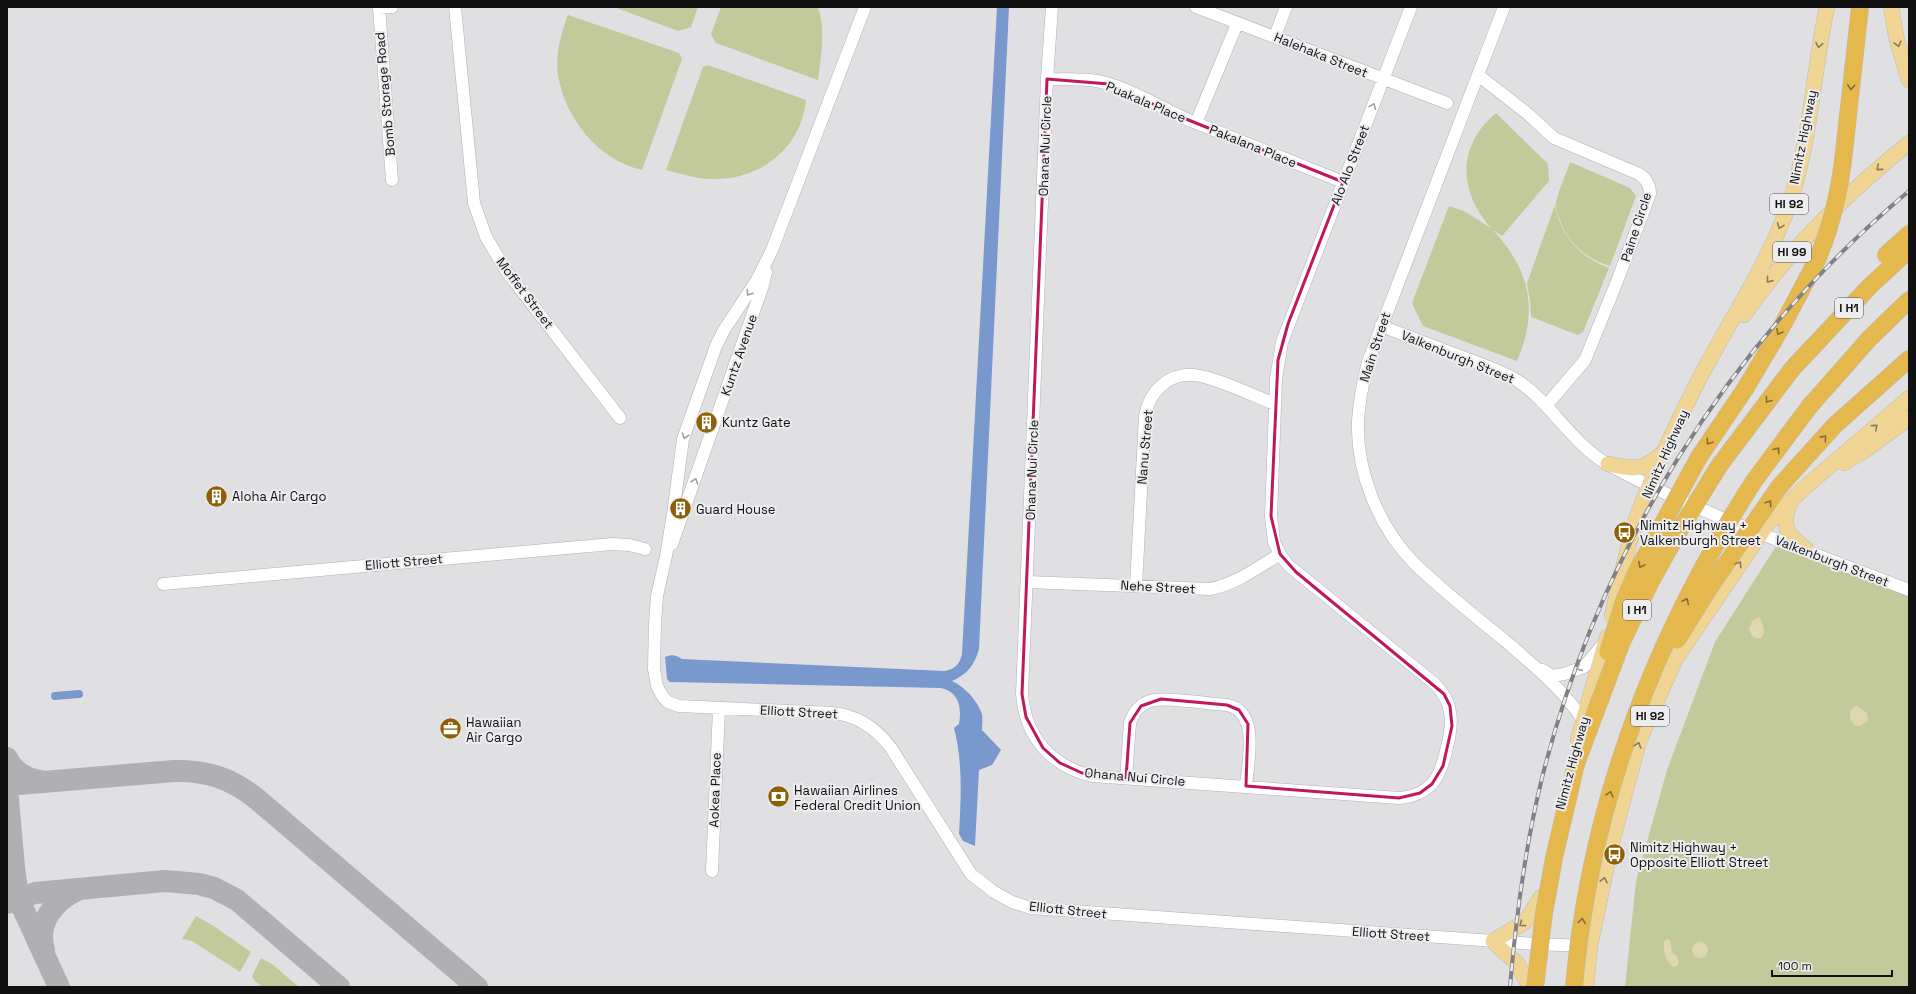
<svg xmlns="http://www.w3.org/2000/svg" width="1916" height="994" font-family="'Space Grotesk',sans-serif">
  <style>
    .green { fill: #c2c99b }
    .sand { fill: #e0d7b2 }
    .water { fill: #7999ce }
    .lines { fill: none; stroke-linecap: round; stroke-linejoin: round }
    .canal { stroke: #7999ce; stroke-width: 8 }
    .taxiway { stroke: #b0b0b2; stroke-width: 22 }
    .minor-casing { stroke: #b1b1b4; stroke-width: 13 }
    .major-casing { stroke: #bcbcbd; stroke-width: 16 }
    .highway-casing { stroke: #bcbcbd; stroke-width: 18 }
    .minor { stroke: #fff; stroke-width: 12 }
    .major { stroke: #efd494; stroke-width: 15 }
    .highway { stroke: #e5b84d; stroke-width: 17 }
    .rail-casing { stroke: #818183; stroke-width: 4 }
    .rail { stroke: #ededf0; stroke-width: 2.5; stroke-dasharray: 8; stroke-linecap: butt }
    .highway-bridge-casing { stroke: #bcbcbd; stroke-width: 18; stroke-linecap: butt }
    .highway-bridge { stroke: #e5b84d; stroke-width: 17 }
    .oneway { stroke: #8b7c5a }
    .oneway2 { stroke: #866d32 }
    .oneway3 { stroke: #a0a0a0 }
    .marked { fill: none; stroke: #c2185b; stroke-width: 3; stroke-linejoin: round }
    .labels { text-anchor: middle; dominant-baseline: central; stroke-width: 4; stroke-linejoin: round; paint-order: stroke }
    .shield { fill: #ededf0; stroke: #535355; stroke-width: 1 }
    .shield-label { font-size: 12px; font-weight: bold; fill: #111112 }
    .street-label { font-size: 13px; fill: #111112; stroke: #ededf0 }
    .poi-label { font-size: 13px; fill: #111112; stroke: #ededf0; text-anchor: start }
  </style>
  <rect width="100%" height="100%" fill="#e0e0e2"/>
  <path class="green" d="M614,7H698L691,27L678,31Z
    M721,7H818C826,30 821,56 818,80L716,43L711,34Z
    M568,15L679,53L682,59L642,170C598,160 565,118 558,75C555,54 561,34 568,15Z
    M708,65L806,100C801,149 760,180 712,179C697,179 681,174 666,170L703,67Z
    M1496,113L1548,164L1549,181L1502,236L1493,230C1530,270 1539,310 1517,361L1423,326L1412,303L1449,206L1464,211L1491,228C1458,191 1457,146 1496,113Z
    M1570,162L1630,188L1636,196L1610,266C1587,259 1568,244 1560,220C1558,215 1555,208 1556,202C1559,189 1566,175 1570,162Z
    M1555,205C1561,236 1579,257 1609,268L1583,332L1578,335L1531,317L1530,300L1527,283Z
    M1780,540L1909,590V987H1625L1636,881L1667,770L1715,642Z
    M196,916L212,925L251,952L240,972L192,941L182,939Z
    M261,958L272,964L299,987H262L254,980L252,976Z"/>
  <path class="sand" d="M1759,617C1763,624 1765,628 1763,636L1758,639L1752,636L1749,629L1752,621Z
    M1857,706L1867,713L1868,721L1860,726L1854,725C1849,718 1848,714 1853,707Z
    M1667,939L1670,940L1672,953C1677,956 1680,959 1678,966L1673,967C1665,959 1663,952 1664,941Z
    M1692 950a8 8 0 1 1 16 0a8 8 0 1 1-16 0Z"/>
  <path class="water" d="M997,7H1009L979,649C975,664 967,675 952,681C965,687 977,700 982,714C983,719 982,725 982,730L1001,750L992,765L979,770L975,846L963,841L959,834C961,798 963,763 954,728L959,724C962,708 959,691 940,688L670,682L667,679L665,657C672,654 676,655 682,659L945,671C955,669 960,664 962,654Z"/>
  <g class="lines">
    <path class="canal" d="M55,696L79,694"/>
    <path class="taxiway" d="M7,758C13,771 26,779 40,781
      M7,785L174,771C207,770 233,779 258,800L477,987
      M7,788L14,867L12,881
      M14,867L18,898L59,987
      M7,903L35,893L165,881L199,884L214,888L237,900L339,987
      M44,950C36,923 54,901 77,890"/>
    <defs>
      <path id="minor" d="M379,7L392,180
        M455,7L474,203L486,237L507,272L620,418
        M865,7L772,250L757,280L724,330L716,346L683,439L673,514L666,556L657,596L655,623L654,669L657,686L663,697L668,702L679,706L832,713C857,715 876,728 891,748L971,874L994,892L1012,902L1031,908L1535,944L1587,946
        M1052,7L1047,79L1022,694C1025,736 1051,767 1093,776L1399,798C1432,795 1441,776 1447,747C1453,723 1454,703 1435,684L1288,565L1280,554L1274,542L1271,516L1276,379L1282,342L1411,7
        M1196,7L1447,103
        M1504,7L1368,362C1363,382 1359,401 1358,421C1356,472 1379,528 1415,564C1443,591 1473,615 1503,639C1532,664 1562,688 1583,720
        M379,8L392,7
        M1237,24L1196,123L1343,182
        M1275,36L1286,7
        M1478,75L1528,114L1554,138L1639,174C1646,179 1650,184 1650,194L1616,284L1585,360L1546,406
        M1047,79C1063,80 1081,78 1097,81C1132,88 1163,110 1196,123
        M1381,326C1410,337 1439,348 1468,359C1485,366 1503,371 1518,381C1552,404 1573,445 1609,465C1703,516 1809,551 1909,590
        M672,544L763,285L766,272
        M1027,582L1210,589C1236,584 1257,568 1280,554
        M163,584L612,544L629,545L645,549
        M1136,586L1145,416C1149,392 1168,373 1194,375C1215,377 1254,396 1275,404
        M1543,670L1552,676L1564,674L1584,667L1604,643
        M1126,778L1130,723C1139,694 1163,699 1187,701C1200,702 1214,704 1227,705C1260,711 1248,762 1246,786
        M712,871L719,709"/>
      <path id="major" d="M1891,7L1897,41L1909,80
        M1744,315C1790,248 1847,193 1909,143
        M1844,463L1864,451L1909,418
        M1608,464C1636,469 1640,472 1663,453
        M1790,502C1781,528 1786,533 1806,549
        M1612,616C1620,582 1627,547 1638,514C1654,470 1676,426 1697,383C1726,327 1762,274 1785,215C1811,149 1812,76 1827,7
        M1578,739L1607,637
        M1530,987L1517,963L1503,951L1493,941L1525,922L1541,897
        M1586,987L1590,946L1610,850L1639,741L1675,660L1768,523L1803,489L1909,398"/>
      <path id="highway" d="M1844,152L1860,7
        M1886,255L1909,234
        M1699,457L1745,389L1780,330L1817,260
        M1719,466L1792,369L1870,286L1909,250
        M1754,481L1809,407L1869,339L1909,300
        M1779,487L1835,425L1909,359"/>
    </defs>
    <use href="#minor" class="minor-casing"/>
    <use href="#major" class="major-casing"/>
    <use href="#highway" class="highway-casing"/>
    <use href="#minor" class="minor"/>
    <use href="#major" class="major"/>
    <use href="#highway" class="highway"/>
    <defs>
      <path id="rail" d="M1510,987C1516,917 1525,847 1542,778C1599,551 1729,342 1909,191"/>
    </defs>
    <use href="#rail" class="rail-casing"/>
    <use href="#rail" class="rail"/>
    <defs>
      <path id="highway-bridge" d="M1817,260C1832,225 1840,190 1844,152
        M1677,640L1710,587L1779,487
        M1608,652L1624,601L1636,573L1699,457
        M1535,987L1544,913L1554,858L1576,764L1621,644L1651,581L1679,531L1719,466
        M1574,987C1590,804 1655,635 1754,481"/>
    </defs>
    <use href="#highway-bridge" class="highway-bridge-casing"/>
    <use href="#highway-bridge" class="highway-bridge"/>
  </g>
  <defs><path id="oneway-chevron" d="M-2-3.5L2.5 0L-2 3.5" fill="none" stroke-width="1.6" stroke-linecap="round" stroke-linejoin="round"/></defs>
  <g class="oneway">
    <use href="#oneway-chevron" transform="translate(1898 44) rotate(75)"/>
    <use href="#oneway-chevron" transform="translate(1819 45) rotate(100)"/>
    <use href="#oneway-chevron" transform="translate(1879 168) rotate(140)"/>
    <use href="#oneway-chevron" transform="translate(1780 226) rotate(112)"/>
    <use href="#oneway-chevron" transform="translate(1769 280) rotate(129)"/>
    <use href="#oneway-chevron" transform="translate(1875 427) rotate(-40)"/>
    <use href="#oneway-chevron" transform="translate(1739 564) rotate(-56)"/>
    <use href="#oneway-chevron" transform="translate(1638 745) rotate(-73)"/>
    <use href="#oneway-chevron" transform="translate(1604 880) rotate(-78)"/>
    <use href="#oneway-chevron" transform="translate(1522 924) rotate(143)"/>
  </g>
  <g class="oneway2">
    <use href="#oneway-chevron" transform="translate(1851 87) rotate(96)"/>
    <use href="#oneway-chevron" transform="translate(1779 332) rotate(120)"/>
    <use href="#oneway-chevron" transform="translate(1768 400) rotate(128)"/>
    <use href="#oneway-chevron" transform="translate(1824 438) rotate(-48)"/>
    <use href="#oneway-chevron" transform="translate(1709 442) rotate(124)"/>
    <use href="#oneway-chevron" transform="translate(1777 450) rotate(-54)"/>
    <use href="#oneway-chevron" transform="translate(1769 503) rotate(-56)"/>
    <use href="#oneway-chevron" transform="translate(1641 565) rotate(118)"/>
    <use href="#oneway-chevron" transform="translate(1686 601) rotate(-64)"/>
    <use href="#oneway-chevron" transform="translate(1610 794) rotate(-74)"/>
    <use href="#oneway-chevron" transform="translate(1582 921) rotate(-82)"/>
  </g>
  <g class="oneway3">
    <use href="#oneway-chevron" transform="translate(1373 106) rotate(-69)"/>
    <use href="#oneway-chevron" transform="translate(749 293) rotate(124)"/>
    <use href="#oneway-chevron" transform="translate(685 436) rotate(108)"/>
    <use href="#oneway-chevron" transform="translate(695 481) rotate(-71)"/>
    <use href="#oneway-chevron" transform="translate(1579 668) rotate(156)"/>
  </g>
  <path class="marked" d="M1047,79L1109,84L1181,117L1343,182L1288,324L1278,360L1271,516L1280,554L1296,572L1444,694L1450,706L1452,726L1443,766L1432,784L1420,793L1399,798L1246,786L1248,724L1239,710L1227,705L1161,699L1141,706L1130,723L1126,778L1082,773L1060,763L1043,748L1026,717L1022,694Z"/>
  <defs>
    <symbol id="building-disc" viewBox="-11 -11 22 22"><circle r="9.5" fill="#8d5f07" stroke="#ededf0"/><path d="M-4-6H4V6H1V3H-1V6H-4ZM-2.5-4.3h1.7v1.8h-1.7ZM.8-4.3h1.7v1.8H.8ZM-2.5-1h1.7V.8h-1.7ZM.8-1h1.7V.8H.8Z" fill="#fff"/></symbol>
    <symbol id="bus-disc" viewBox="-11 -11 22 22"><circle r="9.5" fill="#8d5f07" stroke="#ededf0"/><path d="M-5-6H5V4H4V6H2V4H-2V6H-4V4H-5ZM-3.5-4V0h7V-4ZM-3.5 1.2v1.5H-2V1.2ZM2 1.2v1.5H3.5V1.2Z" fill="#fff"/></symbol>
    <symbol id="office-disc" viewBox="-11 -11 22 22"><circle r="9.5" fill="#8d5f07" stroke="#ededf0"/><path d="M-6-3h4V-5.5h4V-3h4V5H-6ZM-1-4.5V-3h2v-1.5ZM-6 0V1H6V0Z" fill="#fff"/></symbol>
    <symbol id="bank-disc" viewBox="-11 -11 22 22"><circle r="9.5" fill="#8d5f07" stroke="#ededf0"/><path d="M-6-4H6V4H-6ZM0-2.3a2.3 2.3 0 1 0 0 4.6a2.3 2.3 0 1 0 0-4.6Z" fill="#fff"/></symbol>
  </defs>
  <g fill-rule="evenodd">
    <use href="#building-disc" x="694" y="410" width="25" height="25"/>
    <use href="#building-disc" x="204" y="484" width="25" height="25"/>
    <use href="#building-disc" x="668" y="496" width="25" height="25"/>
    <use href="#bus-disc" x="1612" y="520" width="25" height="25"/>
    <use href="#office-disc" x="438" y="716" width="25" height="25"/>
    <use href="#bank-disc" x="766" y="784" width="25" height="25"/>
    <use href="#bus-disc" x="1602" y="842" width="25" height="25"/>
  </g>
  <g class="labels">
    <g class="shield">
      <rect x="1770" y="194" width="38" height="20" rx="3"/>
      <rect x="1773" y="242" width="38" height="20" rx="3"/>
      <rect x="1835" y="298" width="28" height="20" rx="3"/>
      <rect x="1623" y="600" width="28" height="20" rx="3"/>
      <rect x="1631" y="706" width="38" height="20" rx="3"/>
    </g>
    <g class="shield-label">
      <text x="1789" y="204">HI 92</text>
      <text x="1792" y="252">HI 99</text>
      <text x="1849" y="308">I H1</text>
      <text x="1637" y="610">I H1</text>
      <text x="1650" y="716">HI 92</text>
    </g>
    <g class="street-label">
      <text transform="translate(1321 55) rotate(22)">Halehaka Street</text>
      <text transform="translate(385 94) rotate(-95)">Bomb Storage Road</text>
      <text transform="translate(1146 102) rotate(23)">Puakala Place</text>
      <text transform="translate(1803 137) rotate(-79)">Nimitz Highway</text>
      <text transform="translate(1045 146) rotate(-88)">Ohana Nui Circle</text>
      <text transform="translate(1253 146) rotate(22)">Pakalana Place</text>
      <text transform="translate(1350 165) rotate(-69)">Alo Alo Street</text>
      <text transform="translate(1636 227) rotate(-72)">Paine Circle</text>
      <text transform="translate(525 293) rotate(53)">Moffet Street</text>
      <text transform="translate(1375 347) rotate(-72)">Main Street</text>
      <text transform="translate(739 355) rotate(-71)">Kuntz Avenue</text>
      <text transform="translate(1458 357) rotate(22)">Valkenburgh Street</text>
      <text transform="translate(1145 447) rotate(-85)">Nanu Street</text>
      <text transform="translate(1665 454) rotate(-66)">Nimitz Highway</text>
      <text transform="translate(1032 470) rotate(-88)">Ohana Nui Circle</text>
      <text transform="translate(1832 561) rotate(21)">Valkenburgh Street</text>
      <text transform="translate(404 562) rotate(-5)">Elliott Street</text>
      <text transform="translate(1158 587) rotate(3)">Nehe Street</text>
      <text transform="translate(799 712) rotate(3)">Elliott Street</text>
      <text transform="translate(1572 763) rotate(-75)">Nimitz Highway</text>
      <text transform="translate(1135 777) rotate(5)">Ohana Nui Circle</text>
      <text transform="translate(715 790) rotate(-88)">Aokea Place</text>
      <text transform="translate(1068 910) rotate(6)">Elliott Street</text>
      <text transform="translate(1391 934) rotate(4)">Elliott Street</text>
    </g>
    <g class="poi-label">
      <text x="722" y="422">Kuntz Gate</text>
      <text x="232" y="496">Aloha Air Cargo</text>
      <text x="696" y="509">Guard House</text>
      <text x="1640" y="525">Nimitz Highway +<tspan x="1640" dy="15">Valkenburgh Street</tspan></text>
      <text x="466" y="722">Hawaiian<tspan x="466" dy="15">Air Cargo</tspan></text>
      <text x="794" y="790">Hawaiian Airlines<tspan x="794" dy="15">Federal Credit Union</tspan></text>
      <text x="1630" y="847">Nimitz Highway +<tspan x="1630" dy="15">Opposite Elliott Street</tspan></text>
    </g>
  </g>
  <rect width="1916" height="994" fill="none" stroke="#111112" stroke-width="16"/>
  <path d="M1772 970v6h120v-6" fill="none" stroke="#111112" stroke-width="2"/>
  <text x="1778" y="970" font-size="12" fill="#111112" stroke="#ededf0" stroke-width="3" paint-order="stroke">100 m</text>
</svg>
